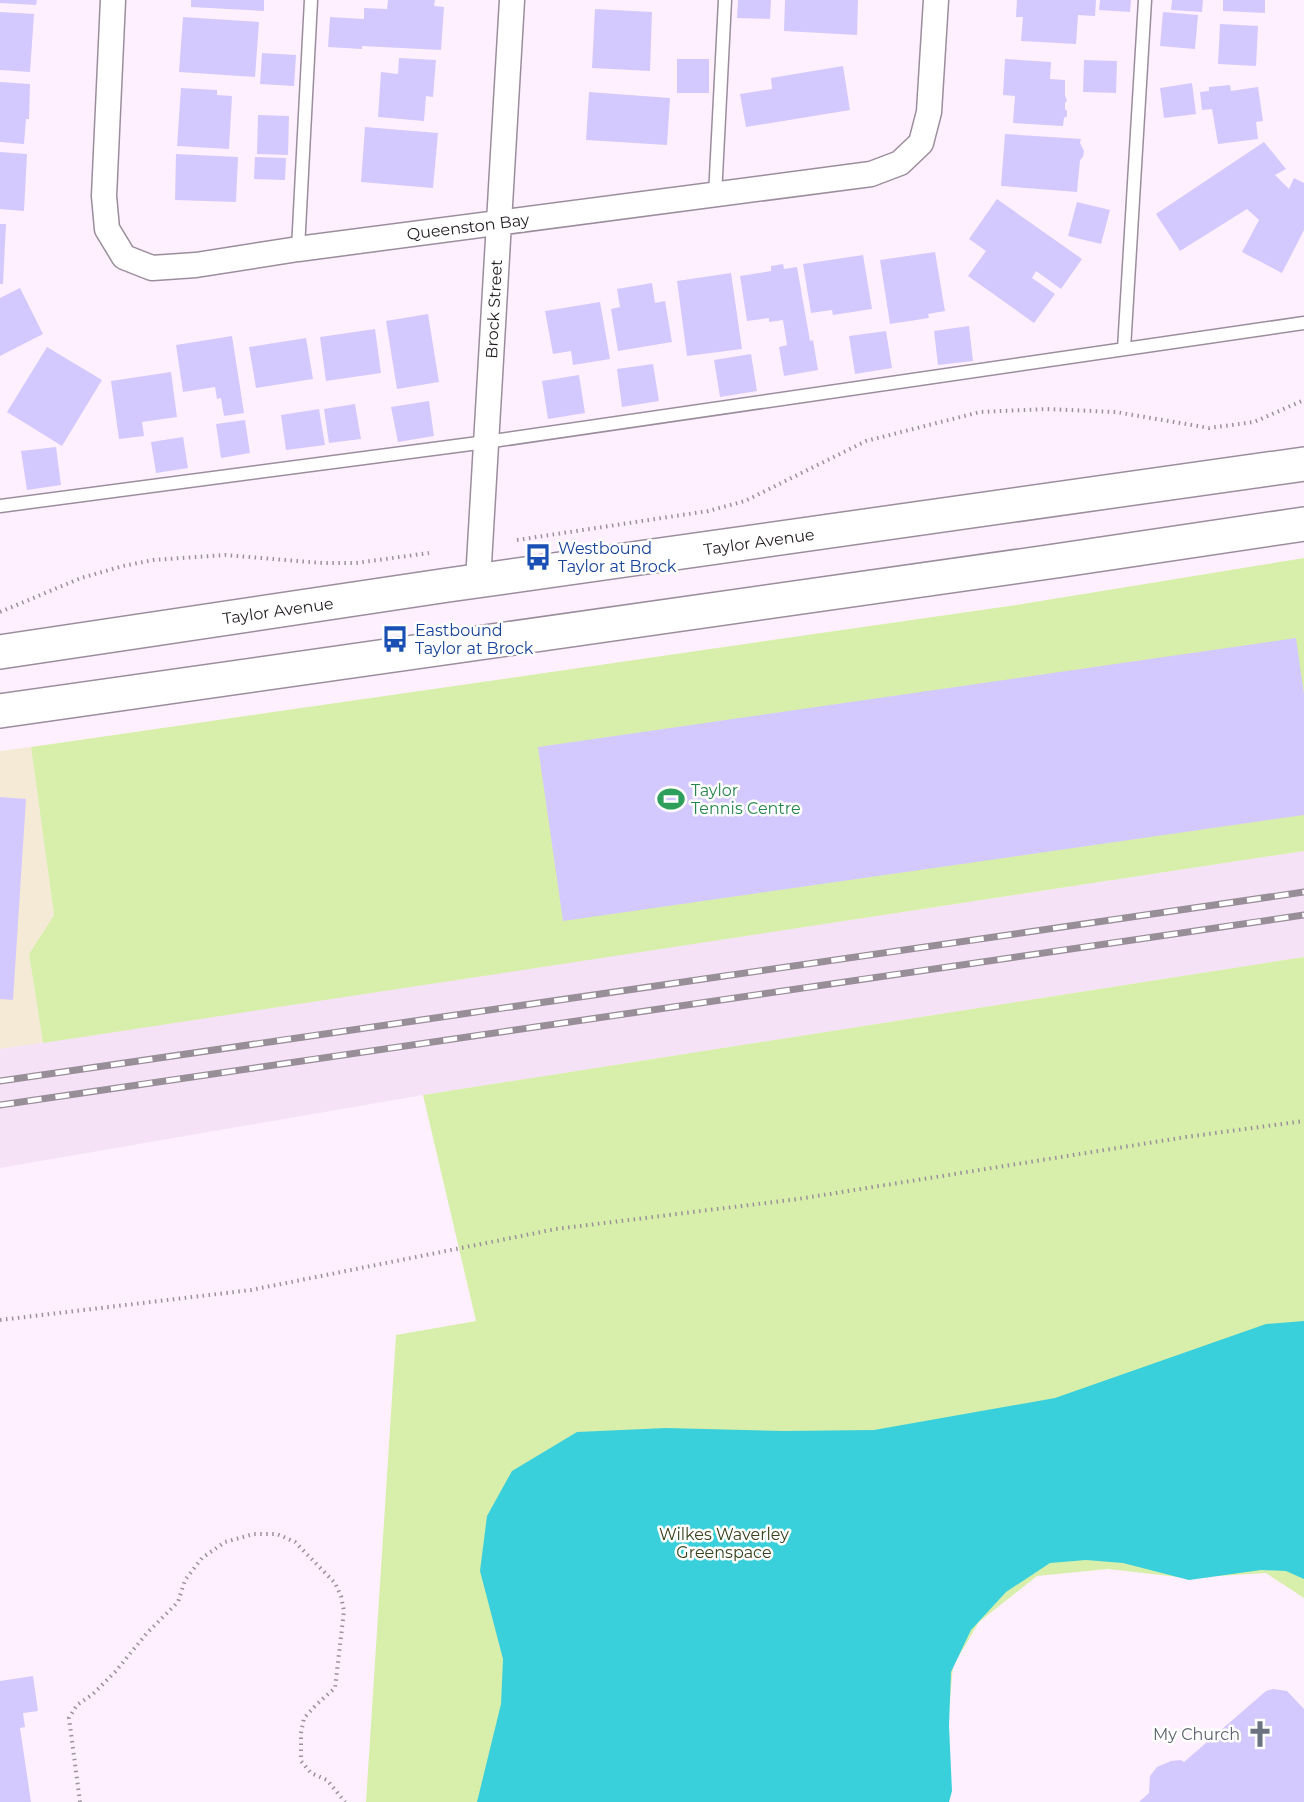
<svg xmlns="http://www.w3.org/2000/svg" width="1304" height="1802" font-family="Montserrat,sans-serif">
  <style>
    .commercial { fill: #f4ead5 }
    .built { fill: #f5e2f6 }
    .green { fill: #d8efab }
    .water { fill: #39d0db }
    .building { fill: #d4c9fe }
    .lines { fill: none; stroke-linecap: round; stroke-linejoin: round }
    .lane-casing { stroke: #9b8e9c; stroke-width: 15 }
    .street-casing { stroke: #9b8e9c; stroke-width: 27 }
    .secondary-casing { stroke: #9b8e9c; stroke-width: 36 }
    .path { stroke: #9b919b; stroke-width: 4; stroke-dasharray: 1.5 4.5; stroke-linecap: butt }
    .lane { stroke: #fff; stroke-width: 12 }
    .street { stroke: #fff; stroke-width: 24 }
    .secondary { stroke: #fff; stroke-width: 33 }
    .rail-casing { stroke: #988e98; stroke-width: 7 }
    .rail { stroke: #fff; stroke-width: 4.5; stroke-dasharray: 14; stroke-linecap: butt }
    .labels { text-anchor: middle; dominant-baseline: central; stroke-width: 5; stroke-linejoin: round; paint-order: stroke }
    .street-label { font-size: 16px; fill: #211c21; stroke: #fff }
    .transit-label { font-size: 16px; fill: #164399; stroke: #fff; text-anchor: start }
    .leisure-label { font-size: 16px; fill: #27864d; stroke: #fff; text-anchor: start }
    .park-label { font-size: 16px; fill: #37421c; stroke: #fff }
    .worship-label { font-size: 16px; fill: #5b616d; stroke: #fff; text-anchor: end }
  </style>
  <rect width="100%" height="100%" fill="#fef0fe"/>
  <path class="commercial" d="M31,747L54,915L29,954L43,1043L0,1049V751Z"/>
  <path class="built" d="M1304,851V957L423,1095L0,1168V1049Z"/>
  <path class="green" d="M1304,558V851L43,1043L29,954L54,915L31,747L1016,605Z
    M1304,957V1598L1266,1573L1187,1578L1108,1569L1037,1576L979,1622L953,1666L943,1777L939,1802H366L396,1335L476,1321L423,1095Z"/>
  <path class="water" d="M1304,1321V1579L1286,1571L1261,1570L1189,1580L1123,1563L1086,1560L1050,1563L1006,1592L971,1630L951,1672L949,1726L952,1791L949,1802H477L501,1704L503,1659L480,1571L487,1516L512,1471L577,1432L666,1428L783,1431L874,1430L1055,1398L1266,1324Z"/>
  <path class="building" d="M0,0H37L36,5L0,3Z
    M191,0H264V11L191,7Z
    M388,0H435L434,6L444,7L441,50L362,46V49L328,47L330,17L364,19V8L387,9Z
    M738,0H771L770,19L737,18Z
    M785,0H858L857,35L784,31Z
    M1017,0H1096L1095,16L1078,15L1076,44L1021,41L1023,17H1016Z
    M1100,0H1131L1130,12L1099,10Z
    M1172,0H1203L1202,12L1171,10Z
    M1223,0H1265V13L1223,11Z
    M595,9L652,12L650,71L592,68Z
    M0,12L34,14L30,72L0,70Z
    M1163,12L1198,15L1195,49L1160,46Z
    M183,17L259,22L255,77L179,72Z
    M1220,24L1258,26L1256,66L1218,64Z
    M262,53L296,55L294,86L260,84Z
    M399,58L436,60L433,97L426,96L424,121L378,117L381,72L398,74Z
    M677,59H709V93H677Z
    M1005,59L1051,62L1050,79L1065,80V95L1067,101L1065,103V109L1067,111V116L1064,118L1063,126L1013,123L1015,96L1003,95Z
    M1084,60L1117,61L1116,93L1083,92Z
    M843,66L850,110L746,127L740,94L772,89L771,78Z
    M0,82L30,84L29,119H26L24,144L0,142Z
    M1192,83L1196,114L1164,118L1160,88Z
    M1230,85L1231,91L1258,87L1263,121L1256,122L1258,139L1218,144L1212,109L1202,110L1200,92L1209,91V87Z
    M181,88L217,90V95L232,96L229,149L177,146Z
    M589,92L670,98L667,145L586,140Z
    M258,115L289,116L288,155L257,154Z
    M365,127L438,133L433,188L361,182Z
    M1005,134L1081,139L1080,143L1084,151L1083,157L1080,160L1077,192L1001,186Z
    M1264,142L1286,169L1275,175L1289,189L1294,178L1304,183V230L1282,273L1242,252L1259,220L1247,209L1180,251L1156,214Z
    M0,152L27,154L24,211L0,209Z
    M176,154L238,157L236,202L175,200Z
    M255,157L286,158L285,180L254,179Z
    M997,199L1082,259L1061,289L1036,271L1032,278L1055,294L1034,323L968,276L986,251L969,239Z
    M1077,202L1110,210L1101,244L1068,236Z
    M0,224H6L3,284H0Z
    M935,252L945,311L928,314L929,318L890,324L880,260Z
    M863,255L872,309L833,315L832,310L811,313L803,264Z
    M783,264L784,269L797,267L810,341L813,340L818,370L784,376L779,347L787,345L783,320L769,322V318L747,321L740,276L771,271V266Z
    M731,273L742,349L687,356L677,281Z
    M652,283L655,303L665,301L672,342L618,351L611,309L620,307L617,289Z
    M20,288L43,334L0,356V298Z
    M600,302L610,359L573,365L571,351L553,354L545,311Z
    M428,314L439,382L397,389L386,321Z
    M969,326L973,361L938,365L934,331Z
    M375,329L381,373L326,381L320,337Z
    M886,331L892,368L855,374L849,336Z
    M232,336L244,413L224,416L221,398L217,399L215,387L183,392L176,345Z
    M306,338L313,379L256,388L249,347Z
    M47,347L102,380L62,446L7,412Z
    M751,354L757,391L720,397L714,360Z
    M653,364L659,401L622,407L617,369Z
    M171,372L177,417L142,422L144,436L119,439L111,381Z
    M579,375L585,413L548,419L542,381Z
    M429,401L434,436L398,442L391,407Z
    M355,404L361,439L329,443L324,409Z
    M319,409L325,445L286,450L281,415Z
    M245,420L250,453L221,458L216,424Z
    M183,437L188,468L156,473L151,442Z
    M56,447L61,485L27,490L21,451Z
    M1296,638L1304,694V815L563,921L538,747Z
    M0,797L26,799L13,1000L0,999Z
    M33,1676L38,1711L23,1713L25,1727L20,1728L31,1802H0V1681Z
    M1273,1689L1287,1691L1304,1709V1802H1139L1149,1793L1150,1776L1157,1767L1171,1761L1181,1760L1184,1762L1266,1691Z"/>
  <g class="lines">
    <defs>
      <path id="lane" d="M715,196L725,0
        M298,249L311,0
        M1124,349L1145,0
        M0,506L486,442L1304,323"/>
      <path id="street" d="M113,0L104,196L107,229L124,257L152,268L196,265L298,249L871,174L900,163L921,143L929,112L936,0
        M478,581L512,0"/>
      <path id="secondary" d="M0,652L448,585L1304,464
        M0,711C435,648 870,590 1304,524"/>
    </defs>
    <use href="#lane" class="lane-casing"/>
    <use href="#street" class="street-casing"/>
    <use href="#secondary" class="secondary-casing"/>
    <path class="path" d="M517,540L708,511L745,501L866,441L980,412L1046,409L1116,412L1209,428L1254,422L1304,400
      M0,612L81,578L123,566L153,560L225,555L322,563H356L429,553
      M0,1320L251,1290L556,1229L798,1199L1186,1137L1304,1121
      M80,1802L69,1718L77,1705L93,1694L115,1672L147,1633L178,1602L185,1580L202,1558L225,1542L254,1534H277L295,1542L335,1583L341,1596L344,1611L335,1688L316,1705L304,1718L301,1733V1761L311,1773L327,1780L345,1802"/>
    <use href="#lane" class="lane"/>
    <use href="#street" class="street"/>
    <use href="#secondary" class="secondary"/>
    <defs>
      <path id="rail" d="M0,1081L1304,892
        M0,1105L1304,915"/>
    </defs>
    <use href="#rail" class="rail-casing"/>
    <use href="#rail" class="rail"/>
  </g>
  <defs>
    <symbol id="bus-bare" viewBox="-9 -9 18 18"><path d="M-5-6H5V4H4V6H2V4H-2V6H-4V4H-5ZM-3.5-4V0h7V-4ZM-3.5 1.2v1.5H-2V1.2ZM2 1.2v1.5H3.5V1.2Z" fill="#1a4fb4" stroke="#fff" stroke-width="2.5" paint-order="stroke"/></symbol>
    <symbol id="stadium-bare" viewBox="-9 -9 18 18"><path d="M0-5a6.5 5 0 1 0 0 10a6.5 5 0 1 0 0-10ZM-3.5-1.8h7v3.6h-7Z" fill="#2e9e5b" stroke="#fff" stroke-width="2.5" paint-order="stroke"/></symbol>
    <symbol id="church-bare" viewBox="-9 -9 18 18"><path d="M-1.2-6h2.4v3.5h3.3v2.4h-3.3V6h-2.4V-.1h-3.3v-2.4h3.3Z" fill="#6b7280" stroke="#fff" stroke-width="2.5" paint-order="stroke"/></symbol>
  </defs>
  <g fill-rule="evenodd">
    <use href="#bus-bare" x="519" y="538" width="38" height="38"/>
    <use href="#bus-bare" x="376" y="620" width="38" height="38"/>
    <use href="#stadium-bare" x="652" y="780" width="38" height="38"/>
    <use href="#church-bare" x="1241" y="1715" width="38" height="38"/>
  </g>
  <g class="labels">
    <g class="street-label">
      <text transform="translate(468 227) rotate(-7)">Queenston Bay</text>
      <text transform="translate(494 309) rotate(-87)">Brock Street</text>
      <text transform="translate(759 542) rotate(-8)">Taylor Avenue</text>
      <text transform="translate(278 611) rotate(-8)">Taylor Avenue</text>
    </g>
    <g class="transit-label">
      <text x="558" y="548">Westbound<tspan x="558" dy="18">Taylor at Brock</tspan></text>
      <text x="415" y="630">Eastbound<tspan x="415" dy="18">Taylor at Brock</tspan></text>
    </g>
    <g class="leisure-label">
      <text x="691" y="790">Taylor<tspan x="691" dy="18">Tennis Centre</tspan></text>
    </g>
    <g class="park-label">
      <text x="724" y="1534">Wilkes Waverley<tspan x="724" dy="18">Greenspace</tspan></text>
    </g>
    <g class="worship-label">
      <text x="1240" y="1734">My Church</text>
    </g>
  </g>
</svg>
